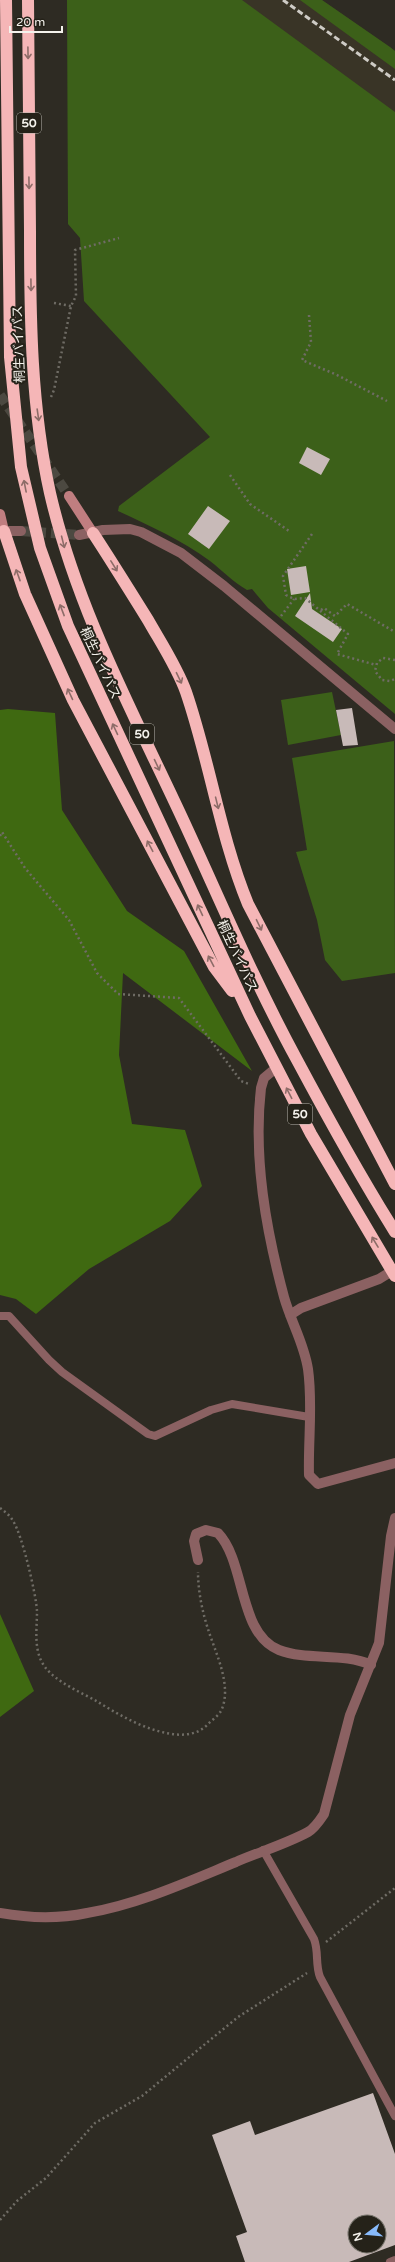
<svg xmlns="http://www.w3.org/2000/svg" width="395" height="2262" font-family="'Varela Round','Noto Sans JP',sans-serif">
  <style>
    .built { fill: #393426 }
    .green { fill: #3c6019 }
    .forest { fill: #3f6911 }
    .building { fill: #c8bab8; fill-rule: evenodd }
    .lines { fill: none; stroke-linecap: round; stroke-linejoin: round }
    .street-tunnel { stroke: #4c4941; stroke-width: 10; stroke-dasharray: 10 5; stroke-linecap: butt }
    .secondary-tunnel { stroke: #4c4941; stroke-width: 10; stroke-dasharray: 10 5; stroke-linecap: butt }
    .path { stroke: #6f6c65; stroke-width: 2.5; stroke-dasharray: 2 3; stroke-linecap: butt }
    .lane { stroke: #8b6162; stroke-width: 8 }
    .street { stroke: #8b6162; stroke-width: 10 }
    .secondary { stroke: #c07e80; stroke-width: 10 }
    .highway { stroke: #f5b6b7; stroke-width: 12 }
    .rail { stroke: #cecbc5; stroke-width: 3; stroke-dasharray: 6 3; stroke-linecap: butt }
    .oneway { stroke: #8d6c68 }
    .labels { text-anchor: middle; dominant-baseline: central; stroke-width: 4; stroke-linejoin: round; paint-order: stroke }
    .shield { fill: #252219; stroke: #b6b4ad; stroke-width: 1 }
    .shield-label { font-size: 12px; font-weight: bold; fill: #f4f2ec }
    .street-label { font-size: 13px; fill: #f4f2ec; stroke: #252219 }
  </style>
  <rect width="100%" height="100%" fill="#2e2b23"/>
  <path class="built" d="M237,0H322L395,51V118Z"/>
  <path class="green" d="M67,0H242L395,112V714L268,608L252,589L247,590C233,582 223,571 210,561C182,540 150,526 118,511L119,506L210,437L84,301L80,238L68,224Z
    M300,0H322L390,47L395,51V69Z
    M332,692L341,735L288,745L281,700Z
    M394,741L395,973L342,981L325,960L317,920L296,852L307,850L292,758Z"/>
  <path class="forest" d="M8,709L55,713L62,810L127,911L184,951L252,1071L123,973L119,1055L132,1124L185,1130L202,1186L170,1221L89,1269L36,1314L16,1299L0,1295V710Z
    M0,1614L34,1691L0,1717Z"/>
  <path class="building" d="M307,447L330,459L321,475L299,463Z
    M208,506L230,521L209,549L188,534Z
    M306,566L310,592L291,595L287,569Z
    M310,593L312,609L342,629L333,642L295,616Z
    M352,708L358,745L343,746L336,710Z
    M373,2093L395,2154V2245L349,2262H245L236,2236L247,2232L212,2135L250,2121L255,2135ZM355,2222H379V2246H355Z"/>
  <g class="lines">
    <path class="street-tunnel" d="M21,531L79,535"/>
    <path class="secondary-tunnel" d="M0,395L69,496"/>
    <path class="path" d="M54,303L71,306
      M309,315L311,342L302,360L337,375L387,401
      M51,397L54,390L71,306L76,296L75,250L119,238
      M230,475L250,504L289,531
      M312,534L283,576L286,595L294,599L305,598L348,634L337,654L376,665
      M321,610L324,608L335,616L347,604L395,632
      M281,616L294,599
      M395,660L383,658L377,663L375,671L382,680L390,681L395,679
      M0,836L2,832L25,868L69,920L97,973L118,994L179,998L241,1081L249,1084
      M0,1508C5,1512 10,1515 13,1521C22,1534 36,1594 37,1611C37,1630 33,1651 45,1667C57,1683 81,1692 98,1702C121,1716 145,1730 172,1734C185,1736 199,1734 208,1724C212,1720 218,1716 221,1711C233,1686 215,1652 208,1629C202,1611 198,1590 198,1572
      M326,1942L395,1888
      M0,2220L17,2201L46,2178L95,2123L142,2096L238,2017L307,1973"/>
    <path class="lane" d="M0,1316H9L49,1360L62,1372L148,1434L155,1436L211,1410L232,1404L309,1417
      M263,1850L314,1939C319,1952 315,1964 320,1977L395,2116
      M390,2262L395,2260"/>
    <path class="street" d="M0,531H21
      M79,535L103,530L130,529L141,532L181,553L224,586L395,729
      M276,1068L264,1078L261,1088C253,1158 266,1230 284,1297C291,1322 304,1343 308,1369C313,1404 308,1440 309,1475L318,1484L395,1463
      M290,1315L301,1308L379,1279L392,1271
      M198,1560L194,1541L196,1534L206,1530L218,1533C246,1562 238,1634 279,1650C308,1661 343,1652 371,1665
      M0,1913C28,1918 59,1919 87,1913C139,1904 187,1882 236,1862C259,1852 286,1844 308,1832C315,1828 320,1820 324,1814L350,1715L379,1643L391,1536L395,1518"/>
    <path class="secondary" d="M69,496L93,533
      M0,514L4,531"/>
    <path class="highway" d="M6,0L10,357L21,467L40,548L68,626L250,1016L311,1134L395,1276
      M28,0C28,77 29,154 30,231C30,318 31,407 50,493C77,610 134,714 184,822C221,902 255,983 297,1060C328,1118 360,1176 395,1232
      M4,531L25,594L73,700L214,967L232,991
      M93,533C112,562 130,591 148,620C161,643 177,667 186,692C210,762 220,836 248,904L395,1184"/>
    <path class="rail" d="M283,0L395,80"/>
  </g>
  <defs><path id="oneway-shaft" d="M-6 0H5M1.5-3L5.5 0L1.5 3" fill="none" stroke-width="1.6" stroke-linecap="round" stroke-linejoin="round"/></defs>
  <g class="oneway">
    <use href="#oneway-shaft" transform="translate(28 53) rotate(89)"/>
    <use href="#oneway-shaft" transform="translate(29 183) rotate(89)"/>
    <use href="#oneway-shaft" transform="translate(31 285) rotate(89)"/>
    <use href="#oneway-shaft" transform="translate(38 415) rotate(82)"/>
    <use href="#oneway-shaft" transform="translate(25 486) rotate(-101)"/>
    <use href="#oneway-shaft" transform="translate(63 542) rotate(76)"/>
    <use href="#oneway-shaft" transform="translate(114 566) rotate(58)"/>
    <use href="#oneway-shaft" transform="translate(18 575) rotate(-110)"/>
    <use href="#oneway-shaft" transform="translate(62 610) rotate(-111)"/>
    <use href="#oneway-shaft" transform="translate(179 678) rotate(64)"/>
    <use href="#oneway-shaft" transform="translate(70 694) rotate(-115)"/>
    <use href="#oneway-shaft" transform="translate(115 729) rotate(-115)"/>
    <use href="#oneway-shaft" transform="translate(157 765) rotate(65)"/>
    <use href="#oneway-shaft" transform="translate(217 803) rotate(76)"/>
    <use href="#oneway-shaft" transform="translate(150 846) rotate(-118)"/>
    <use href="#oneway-shaft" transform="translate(200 910) rotate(-115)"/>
    <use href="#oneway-shaft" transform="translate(259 925) rotate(64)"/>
    <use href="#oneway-shaft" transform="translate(211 961) rotate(-118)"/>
    <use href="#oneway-shaft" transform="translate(289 1093) rotate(-117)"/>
    <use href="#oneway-shaft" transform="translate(375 1242) rotate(-121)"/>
  </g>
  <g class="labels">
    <g class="shield">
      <rect x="17" y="113" width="24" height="20" rx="3"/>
      <rect x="130" y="724" width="24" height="20" rx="3"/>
      <rect x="288" y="1104" width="24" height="20" rx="3"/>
    </g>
    <g class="shield-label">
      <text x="29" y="123">50</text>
      <text x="142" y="734">50</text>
      <text x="300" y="1114">50</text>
    </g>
    <g class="street-label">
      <text transform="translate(19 344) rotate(-92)">桐生バイパス</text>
      <text transform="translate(100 663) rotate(65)">桐生バイパス</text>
      <text transform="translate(237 956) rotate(65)">桐生バイパス</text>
    </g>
  </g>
  <g transform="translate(367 2234) rotate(254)"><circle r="19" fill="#252219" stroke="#78756d"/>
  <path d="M0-3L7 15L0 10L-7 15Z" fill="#88bbfc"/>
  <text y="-6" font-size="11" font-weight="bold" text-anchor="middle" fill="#f4f2ec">N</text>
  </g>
  <path d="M10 26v6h52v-6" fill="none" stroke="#f4f2ec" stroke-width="2"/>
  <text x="16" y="26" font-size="12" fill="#f4f2ec" stroke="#252219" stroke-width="3" paint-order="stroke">20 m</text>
</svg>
